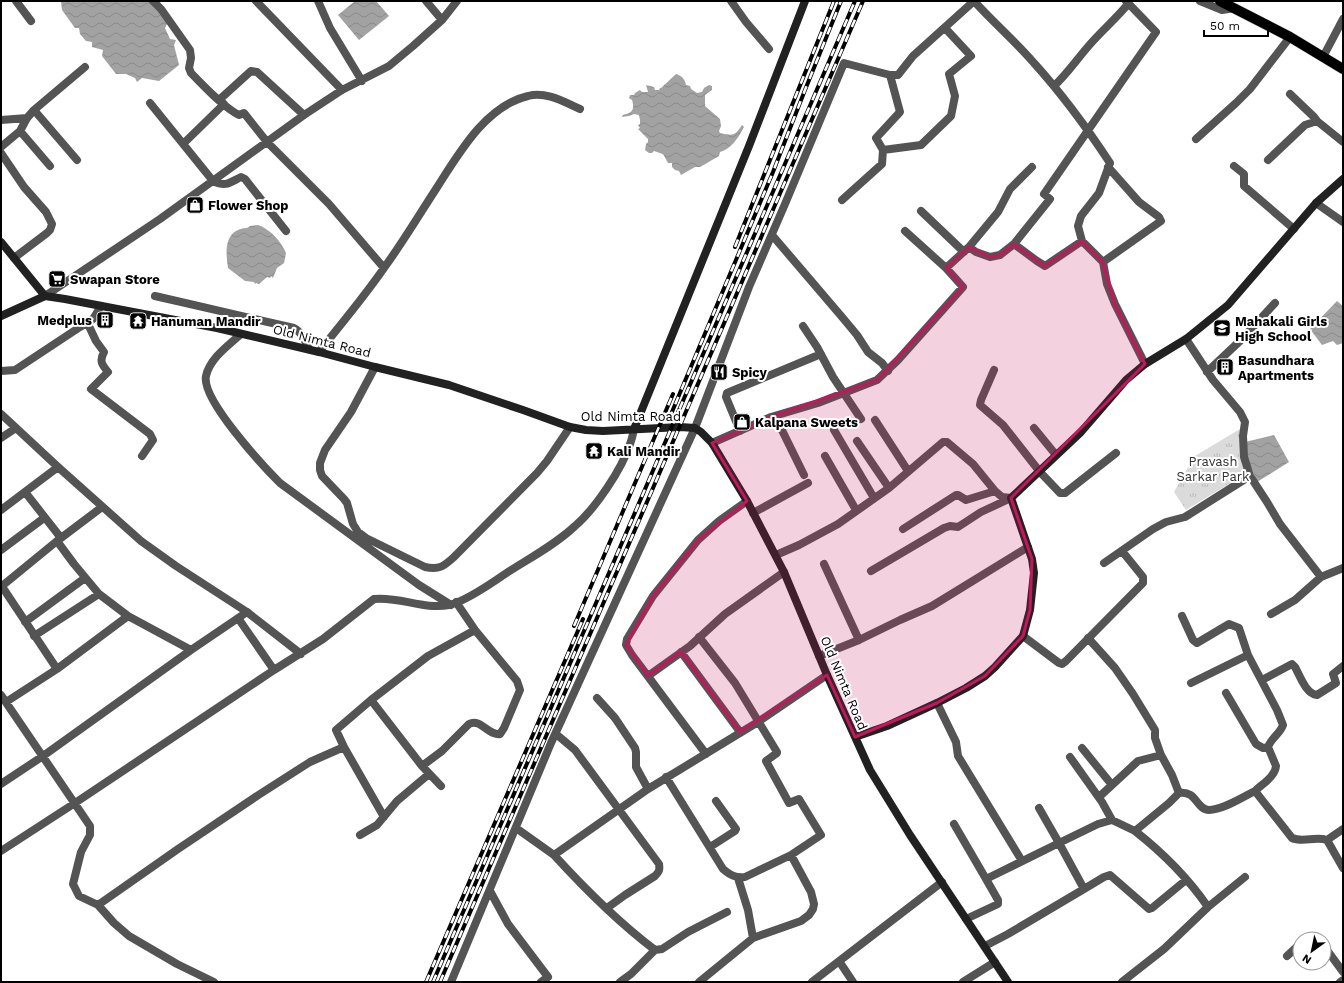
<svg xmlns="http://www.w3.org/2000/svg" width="1344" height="983" font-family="'Work Sans',sans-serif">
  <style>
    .park { fill: url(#park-tufts) }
    .water { fill: url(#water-waves) }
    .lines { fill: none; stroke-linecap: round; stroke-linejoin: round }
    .primary-casing { stroke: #dbdbdb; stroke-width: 11 }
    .street { stroke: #545454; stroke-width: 8 }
    .secondary { stroke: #212121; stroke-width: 8 }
    .primary { stroke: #000; stroke-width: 10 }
    .rail-casing { stroke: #000; stroke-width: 4 }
    .rail { stroke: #fff; stroke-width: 2.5; stroke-dasharray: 8; stroke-linecap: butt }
    .marked { fill: #c2185b; fill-opacity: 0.2; stroke: #c2185b; stroke-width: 3; stroke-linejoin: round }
    .labels { text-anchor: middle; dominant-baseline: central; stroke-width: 4; stroke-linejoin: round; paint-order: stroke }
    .poi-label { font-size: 13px; font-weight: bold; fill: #000; stroke: #fff; text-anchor: start }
    .street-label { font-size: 13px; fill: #000; stroke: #fff }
    .park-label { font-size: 13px; fill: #323232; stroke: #fff }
  </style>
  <defs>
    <pattern id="park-tufts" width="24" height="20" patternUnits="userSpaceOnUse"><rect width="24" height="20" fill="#dbdbdb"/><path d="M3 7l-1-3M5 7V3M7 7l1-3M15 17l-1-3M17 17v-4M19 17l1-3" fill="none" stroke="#bababa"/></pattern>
    <pattern id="water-waves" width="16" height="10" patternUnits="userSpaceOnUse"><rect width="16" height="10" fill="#a2a2a2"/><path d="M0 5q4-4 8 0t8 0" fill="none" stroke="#8a8a8a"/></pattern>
  </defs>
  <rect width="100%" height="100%" fill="#fff"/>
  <path class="park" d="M1240,429L1241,456L1247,473L1186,510L1174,492L1190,464V459Z"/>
  <path class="water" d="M61,1H151L168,22L165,28L170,39L176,40L174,45L179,65L159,81L142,78L137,82L135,78L126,74H116L102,56L103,50L92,47V42L86,41L80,34L79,28H75L62,10Z
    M355,1H376L389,16L359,40L338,15Z
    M676,74C682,76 685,79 686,85L690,86L691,89L697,93L702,92L704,88L709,85L712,86V90L705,95V106L720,119L721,126L719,131L720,133C733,136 735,136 742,125L744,127C739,137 731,149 720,152L719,156L700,167H695L681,175L679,171L675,170L672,167V163H668L663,154L654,151L652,153H649L645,150L646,144L648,142V139L638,129L640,128L638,125L640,124V120L639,115L634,114L629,116L622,117L623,115C632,113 635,110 632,100L629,98L630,95H634L635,93L640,90L642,92H648L646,85L654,87L655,90H659L660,88H661Z
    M258,225C270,229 281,241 286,253L284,263L277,268L273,278L271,276L270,278L267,277L259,284L256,283L255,284L254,282L245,281L228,268C225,250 225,229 247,228L250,226Z
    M1337,301L1343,306V343L1337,345L1333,341L1322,345L1310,329Z
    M1274,435L1289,462L1257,482L1241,443Z"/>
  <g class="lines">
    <defs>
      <path id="primary" d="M1220,1L1290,37L1343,69"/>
    </defs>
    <use href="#primary" class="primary-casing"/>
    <path class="street" d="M16,1L31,21
      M153,1L161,9L190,50L191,58L189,68L191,73C204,86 223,107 239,115L244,113L267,142L329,204L384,268
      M256,1L342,90
      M318,1L330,28L362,81
      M426,1L442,20
      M731,1L746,22L769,49
      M974,1C993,22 1015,41 1034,63C1062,94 1087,128 1110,163L1099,193L1081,216L1078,226L1082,241L1103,262L1107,284L1115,304L1145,364
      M1200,1L1222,10L1235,8
      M1323,57L1343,19
      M1054,86C1066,75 1075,62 1086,49C1099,33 1115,20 1128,4
      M1290,94L1314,117L1317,121L1343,142
      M219,100L251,71L257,72L304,115
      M150,103L213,181C226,187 229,183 241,177L245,179L286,231
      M34,110L77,160
      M1,120L27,118
      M20,131L27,118L34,110L85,67
      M1196,139L1236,103L1250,89L1290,37
      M184,143L224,104
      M1,147L20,131L50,166
      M883,150L876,138L900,112L890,75H898L913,56L974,1
      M1,153L24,187L46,212L52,224L50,230L47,233L14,258
      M1268,160L1305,125L1317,121
      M1234,166L1244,174V186L1294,229
      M842,200L882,164L883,150L921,145L951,116L955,96L949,74L971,56L945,28
      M1316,203L1343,222
      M921,211L964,252
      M905,231L946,268
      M772,235L842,317L857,335L868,352L882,363L888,371
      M1014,244L1037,261L1045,266L1082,241
      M969,247L998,212L1010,189L1032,167
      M1103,262L1161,221L1159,217L1139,202L1108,167
      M45,296L160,219L304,115L342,90L389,66L413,46L442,20L457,1
      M155,296L294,328C302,332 305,341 309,349
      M87,322L96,341L104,352C99,361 102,365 108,372L91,389L150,434L153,440L142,456
      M803,326L817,347L833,377L861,419
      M241,334C229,345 210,358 206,376C201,399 263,466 280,483L419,585L451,605
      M1186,339L1213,380L1240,412L1245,422L1243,436L1244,457L1250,476L1267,502L1280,524L1321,577
      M319,352C341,324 364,297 384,268C403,242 419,215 436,189C458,155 485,106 528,96C546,91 564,102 580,109
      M375,367L351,412L325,450L320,463V470L322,476L344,499L347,503L353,524L358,532L366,538L425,567C440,570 444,566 454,557L537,473L547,461L570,427
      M994,370L981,400L980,405L1003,425L1040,472L1060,493H1065L1116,453
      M1,371L15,370L80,327L93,319L101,306
      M1207,372L1242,339L1275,303
      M1,414L58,467L141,541L176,566L247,612L301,654
      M775,416L804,475
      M875,420L908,471
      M1034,428L1056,455
      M834,430L874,498
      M740,431L726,397L727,393L821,354
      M1,438L16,428
      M857,441L889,488
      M712,443L771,417L818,403L877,380L898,360L963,287L946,268L969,247L976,252L990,257L1000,255L1014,244L1050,199L1044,194L1156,32L1126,1
      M825,456L856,510
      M25,492L61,538
      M1,510L58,467
      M753,513L808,483
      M903,529L956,495H958L966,500L995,491
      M57,541L74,564L99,594L128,616
      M1,550L44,518
      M776,555L799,545L838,524L889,488L943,442H947L973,464L995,491L1002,497L1011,498
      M1104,563L1153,529L1166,522L1185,517L1250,476
      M824,564L859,640
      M871,571L944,528L950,526L958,527L981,512L1011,498
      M1,585L57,669
      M2,586L57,541L102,507
      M1271,614L1295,600L1321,577L1343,568
      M1182,616L1193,640L1197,643L1229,624L1239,628L1248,655L1277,710L1283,725C1280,734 1271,738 1268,747L1276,766C1275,777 1262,784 1255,791L1292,838C1303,843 1315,836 1327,840L1343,868
      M238,618L274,670
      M25,622L85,578
      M34,636L99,594
      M1023,636L1059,663L1062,664L1066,661L1143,583V577L1122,551
      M1088,638L1115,668L1133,694L1155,730V738L1161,755L1138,761L1099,797
      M681,652L740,732
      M819,656L859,640L900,620L932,606L1028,547
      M648,676L690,646L725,614L784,572
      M1262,680L1292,664L1295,667C1300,676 1306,694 1317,695L1336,683L1333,674L1343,666
      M1191,683L1248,655
      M1226,693L1256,744L1263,748L1268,747
      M1,695L90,826V835L81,852L73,884L79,896L98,905L114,923L129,936L177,964L214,982
      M597,698L615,718L635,748L636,752V767L648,789
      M371,700L422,766L441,786
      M6,702L57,669L128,616L191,650L247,612
      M937,703L956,742L958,756L1022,861
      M556,734L575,750L659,864C660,870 659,872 655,876L625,895L607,908
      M1082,748L1112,785
      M706,754L632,655L626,645L627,639L653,596L698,540L719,521L747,501
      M1161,755L1172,775L1179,793
      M1070,757L1102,802L1112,820
      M422,766L442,751L469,724C481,718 488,736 500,734L504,728L520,690L517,681L475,630L456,602
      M666,777L723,869C730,875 735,878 745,877L791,855L821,835L799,799L789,803L766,761L777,753V752L735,683L699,637
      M1,784L43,756L191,650
      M384,817L344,747L336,730L371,700L428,656L475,630
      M954,824L986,879
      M516,828L554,855L648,789L758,722L827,675
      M1135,831C1163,853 1188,878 1208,907
      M360,835L377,825L397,801L429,774
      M1327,840L1343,829
      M710,847L735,831L736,829L716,801
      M1,851L75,803L274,670L323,639L374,599C399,596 424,610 449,605C464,602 492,583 505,574C528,559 555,545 575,526C595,509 622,469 630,444C632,439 633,434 634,429
      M554,855C585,889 618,922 655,950L631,974L620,982
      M738,878L748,910L753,938
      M1084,889L1104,877L1110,875L1149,909L1152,908L1186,880
      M490,891L508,924L548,977L541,982
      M98,905L178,849L260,794L310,762L344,747
      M966,919L998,904V900L986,879L1059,843L1039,808
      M985,946L1008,934L1084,889L1059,843L1098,824L1112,820L1135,831L1169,803L1179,793C1197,790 1196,810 1209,810C1223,810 1243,797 1255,791
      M1324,946L1343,972
      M655,950L662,949L688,932L727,912
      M1287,956L1300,944
      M839,961L853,982
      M451,982L551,743L695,428L749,287L785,204L844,63L890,75
      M699,982L753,938L801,921L809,915L813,909L814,904L811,892L791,855
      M812,982L942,882
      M963,982L995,962
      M1122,982L1164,949L1208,907L1245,877
      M1340,982L1343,980"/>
    <path class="secondary" d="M1,242L45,296L65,299L217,328L319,352L375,367L449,385L523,410L570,427L586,430L603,431L680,427L695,428L701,432L712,443L747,501L784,572L827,675L870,770L910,835L1008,982
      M1,316L45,296
      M634,429L749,146L805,1
      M855,737L887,726L937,703L966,688L985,676L995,667L1023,636L1030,610L1034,573L1032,559L1011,498L1081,432L1126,380L1145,364L1186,339L1228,305L1316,203L1343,179"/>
    <use href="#primary" class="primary"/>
    <defs>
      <path id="rail" d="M735,247L834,1
        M669,419L773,172L805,90L841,1
        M574,626L673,394
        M426,982L583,619
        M433,982L855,1
        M440,982L863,1"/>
    </defs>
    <use href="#rail" class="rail-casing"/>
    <use href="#rail" class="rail"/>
  </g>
  <path class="marked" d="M1082,241L1103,262L1115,304L1145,364L1011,498L1032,559L1030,610L1023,636L985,676L937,703L855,737L827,675L740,732L681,652L648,676L626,645L653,596L698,540L747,501L712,443L771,417L877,380L963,287L946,268L969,247L990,257L1000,255L1014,244L1045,266Z"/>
  <defs>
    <symbol id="shop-square" viewBox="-11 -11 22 22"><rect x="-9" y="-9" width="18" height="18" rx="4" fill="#000" stroke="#fff"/><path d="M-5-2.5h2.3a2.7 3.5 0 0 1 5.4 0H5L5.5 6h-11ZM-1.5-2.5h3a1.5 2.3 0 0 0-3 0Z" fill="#fff"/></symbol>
    <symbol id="supermarket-square" viewBox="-11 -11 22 22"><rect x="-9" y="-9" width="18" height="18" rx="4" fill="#000" stroke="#fff"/><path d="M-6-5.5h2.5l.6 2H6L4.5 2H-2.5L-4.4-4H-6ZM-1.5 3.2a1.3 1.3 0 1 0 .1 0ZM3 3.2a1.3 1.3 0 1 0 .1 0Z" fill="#fff"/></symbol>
    <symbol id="building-square" viewBox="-11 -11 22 22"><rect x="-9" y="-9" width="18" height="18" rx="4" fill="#000" stroke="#fff"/><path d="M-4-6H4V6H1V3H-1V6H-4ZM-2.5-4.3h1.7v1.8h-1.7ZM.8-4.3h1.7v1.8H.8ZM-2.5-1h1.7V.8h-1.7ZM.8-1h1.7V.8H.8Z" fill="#fff"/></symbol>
    <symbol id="temple-square" viewBox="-11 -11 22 22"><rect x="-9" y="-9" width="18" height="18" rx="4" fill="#000" stroke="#fff"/><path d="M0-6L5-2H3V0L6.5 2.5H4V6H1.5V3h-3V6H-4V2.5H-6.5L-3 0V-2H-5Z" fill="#fff"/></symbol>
    <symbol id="school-square" viewBox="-11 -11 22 22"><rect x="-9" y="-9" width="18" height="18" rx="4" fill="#000" stroke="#fff"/><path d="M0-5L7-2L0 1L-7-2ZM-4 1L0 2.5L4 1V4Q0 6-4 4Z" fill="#fff"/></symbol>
    <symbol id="restaurant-square" viewBox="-11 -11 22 22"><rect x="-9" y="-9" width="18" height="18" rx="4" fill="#000" stroke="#fff"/><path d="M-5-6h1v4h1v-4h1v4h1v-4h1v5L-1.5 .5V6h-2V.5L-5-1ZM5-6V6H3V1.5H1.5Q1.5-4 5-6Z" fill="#fff"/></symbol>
  </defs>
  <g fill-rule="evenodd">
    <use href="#shop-square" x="185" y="195" width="20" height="20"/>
    <use href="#supermarket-square" x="47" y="269" width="20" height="20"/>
    <use href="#building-square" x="95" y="310" width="20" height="20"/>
    <use href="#temple-square" x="128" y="311" width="20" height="20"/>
    <use href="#school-square" x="1212" y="318" width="20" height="20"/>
    <use href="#building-square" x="1215" y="357" width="20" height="20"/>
    <use href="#restaurant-square" x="709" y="362" width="20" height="20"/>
    <use href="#shop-square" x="732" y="412" width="20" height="20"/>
    <use href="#temple-square" x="584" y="441" width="20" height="20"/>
  </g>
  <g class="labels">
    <g class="poi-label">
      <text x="208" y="205">Flower Shop</text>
      <text x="70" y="279">Swapan Store</text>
      <text x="92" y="320" text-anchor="end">Medplus</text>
      <text x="151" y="321">Hanuman Mandir</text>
      <text x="1235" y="321">Mahakali Girls<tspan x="1235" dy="15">High School</tspan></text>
      <text x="1238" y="360">Basundhara<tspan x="1238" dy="15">Apartments</tspan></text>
      <text x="732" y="372">Spicy</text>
      <text x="755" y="422">Kalpana Sweets</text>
      <text x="607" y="451">Kali Mandir</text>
    </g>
    <g class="street-label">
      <text transform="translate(322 341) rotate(14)">Old Nimta Road</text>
      <text x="631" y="416">Old Nimta Road</text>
      <text transform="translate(844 683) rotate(67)">Old Nimta Road</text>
    </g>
    <g class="park-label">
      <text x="1213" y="461">Pravash<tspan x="1213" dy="15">Sarkar Park</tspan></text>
    </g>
  </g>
  <rect width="1344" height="983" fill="none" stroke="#000000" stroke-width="4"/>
  <g transform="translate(1312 951) rotate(213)"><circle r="19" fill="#ffffff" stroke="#999999"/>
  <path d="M0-3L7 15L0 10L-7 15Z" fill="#000000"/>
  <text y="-6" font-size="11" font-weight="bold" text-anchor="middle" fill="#000000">N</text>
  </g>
  <path d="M1204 30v6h64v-6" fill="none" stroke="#000000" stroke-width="2"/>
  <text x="1210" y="30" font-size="12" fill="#000000" stroke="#ffffff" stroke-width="3" paint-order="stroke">50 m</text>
</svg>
